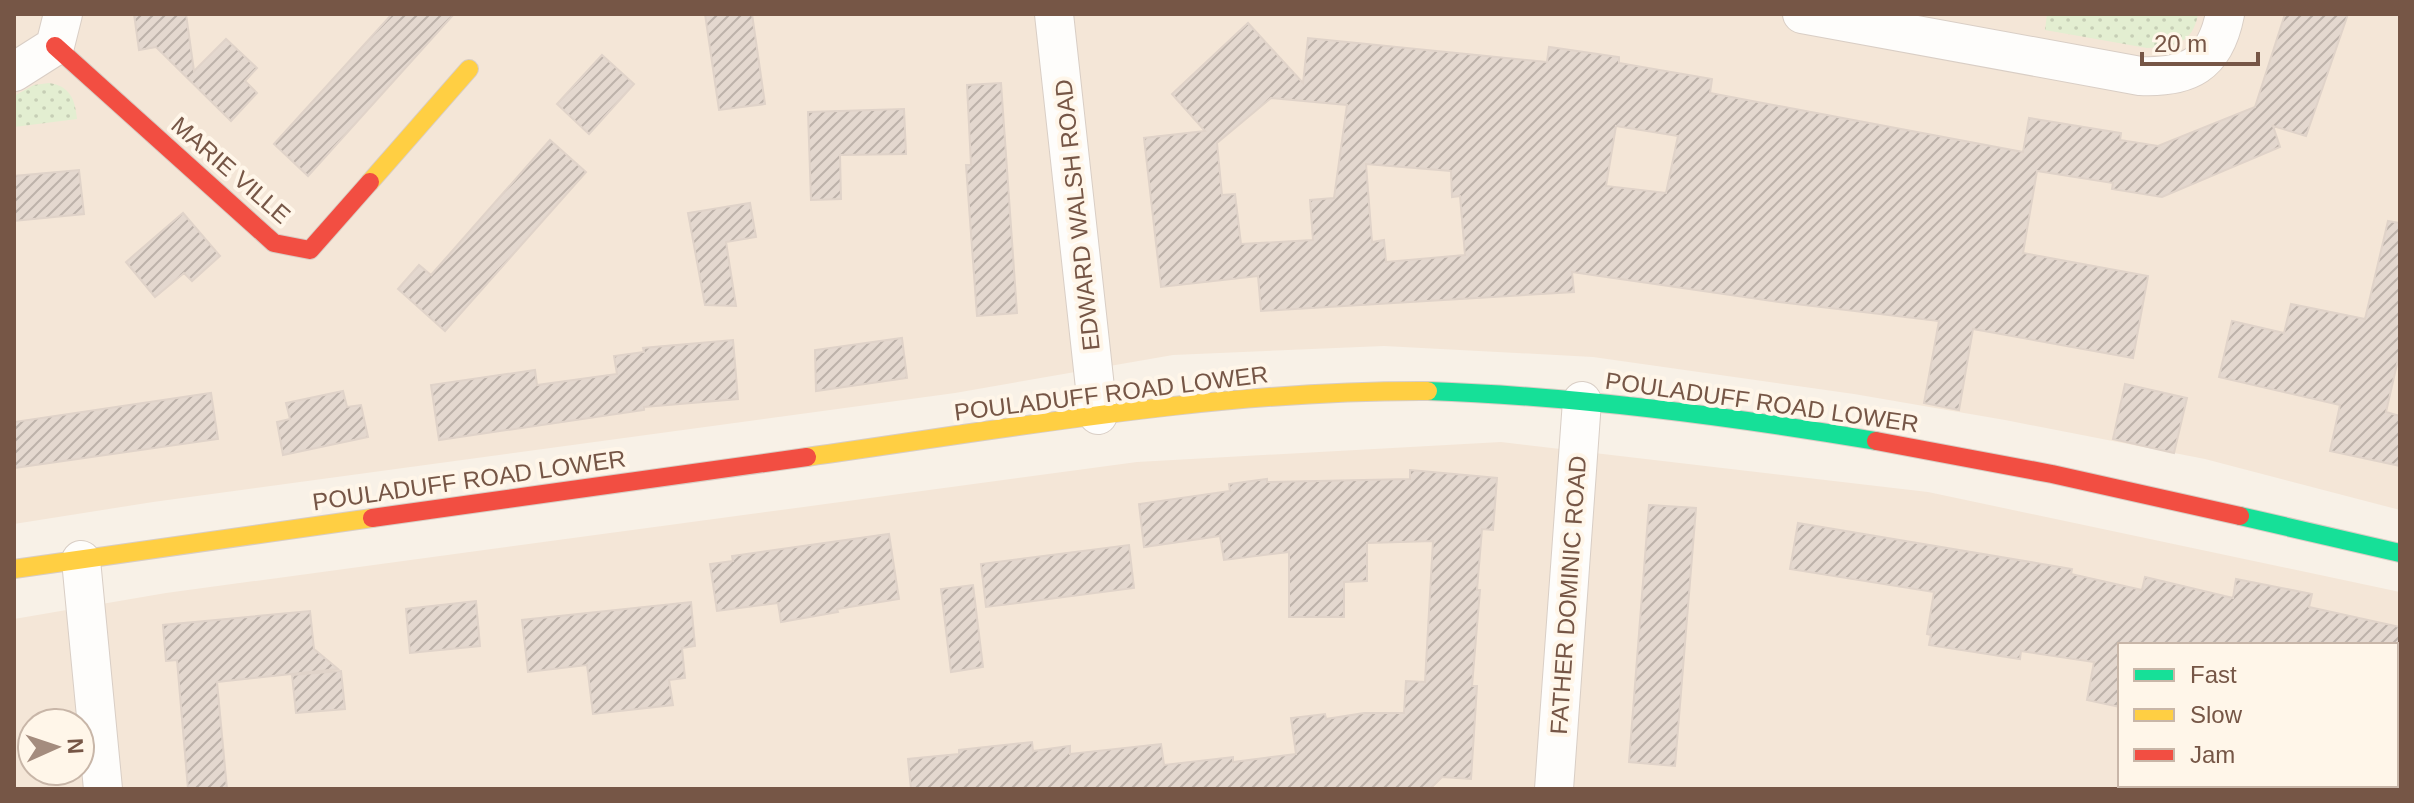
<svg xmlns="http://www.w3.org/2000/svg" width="2414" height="803" font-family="Arial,sans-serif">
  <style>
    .residential { fill: #f4e6d7; fill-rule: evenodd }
    .grass { fill: url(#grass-dots) }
    .building { fill: url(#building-hatch); stroke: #e0d3c9; stroke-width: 2; fill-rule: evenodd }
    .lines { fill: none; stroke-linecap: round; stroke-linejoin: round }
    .street-casing { stroke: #d9cec5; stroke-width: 40 }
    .fast-casing { stroke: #d8cdc4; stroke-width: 20 }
    .slow-casing { stroke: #d8cdc4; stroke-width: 20 }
    .jam-casing { stroke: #d8cdc4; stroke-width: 20 }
    .street { stroke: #fefdfb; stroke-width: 38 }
    .fast { stroke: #16e098; stroke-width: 18 }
    .slow { stroke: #ffcf43; stroke-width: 18 }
    .jam { stroke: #f24e42; stroke-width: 18 }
    .labels { text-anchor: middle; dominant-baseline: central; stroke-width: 8; stroke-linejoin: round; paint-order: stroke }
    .street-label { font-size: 24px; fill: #765646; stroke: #fff6e9 }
  </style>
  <defs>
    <pattern id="grass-dots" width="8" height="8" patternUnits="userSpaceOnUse" patternTransform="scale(2)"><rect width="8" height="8" fill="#e3eed1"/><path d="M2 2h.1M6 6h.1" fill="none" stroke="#c6ceb5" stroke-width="1.8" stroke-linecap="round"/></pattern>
    <pattern id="building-hatch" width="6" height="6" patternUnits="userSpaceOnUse" patternTransform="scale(2)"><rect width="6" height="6" fill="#e4d8cf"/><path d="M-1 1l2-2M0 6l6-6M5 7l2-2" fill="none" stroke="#bdb2aa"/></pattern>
  </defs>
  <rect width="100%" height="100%" fill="#f8f1e7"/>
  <path class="residential" d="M14,14H2400V510L2205,459L2005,420L1854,394L1593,357L1384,346L1173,355L955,393L153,502L14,524Z
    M1501,442L1928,492L2400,592V789H14V619L166,593L1137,462ZM2120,645H2396V785H2120ZM32,723H80V771H32Z"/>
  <path class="grass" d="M2047,14H2198C2193,43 2175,47 2147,48L2045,30Z
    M49,83C70,86 75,99 77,119L14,127V96L34,85Z"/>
  <path class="building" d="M134,14H186L194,71L226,39L257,68L245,81L257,93L231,121L156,47L139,50Z
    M392,14H454L308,176L274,144Z
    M705,14H752L765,104L719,110Z
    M2285,14H2348L2306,136L2273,126L2280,147L2162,197L2112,189L2113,183L2037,171L2023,253L2148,276L2133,358L1973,329L1959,410L1924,403L1939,321L1779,302L1572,272L1574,292L1261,311L1258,276L1161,287L1144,138L1205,131L1172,94L1248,23L1303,83L1308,38L1547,62L1549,47L1619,57V63L1712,79L1710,93L2023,152L2029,118L2121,133L2120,140L2158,146L2255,107ZM1271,98L1347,105L1334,198L1310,200L1313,240L1241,244L1235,194L1222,195L1217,143ZM1616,126L1678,136L1666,193L1606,186ZM1366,164L1451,171L1452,197L1460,196L1465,255L1386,262L1384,240L1372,242Z
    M602,55L634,84L589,134L557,104Z
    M1001,83L1017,313L977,316L966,165H971L967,85Z
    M904,109L906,154L840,155L841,199L811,200L808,112Z
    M550,140L586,172L445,331L398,289L419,265L431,275Z
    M79,170L84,214L14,221V176Z
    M750,203L756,237L726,242L736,306L705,305L688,213Z
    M183,213L220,256L192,281L184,273L155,297L126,262Z
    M2388,221L2400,223V351L2386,412L2400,416V466L2330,451L2340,405L2219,377L2232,321L2284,333L2291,304L2365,319Z
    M902,338L907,378L816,391L815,350Z
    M733,340L738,399L644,407V410L439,440L431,385L535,370L537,385L617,374L614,356L644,352L643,348Z
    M2125,384L2187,398L2174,453L2113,439Z
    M343,391L347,407L361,405L368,437L283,455L277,422L290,419L286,403Z
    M211,393L218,439L14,468V422Z
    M1410,470L1497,478L1493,530L1482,529L1477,590H1480L1472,686H1477L1471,779L1442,777L1430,789H911L908,759L959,754V750L1032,742L1033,751L1070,746V754L1161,744L1164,765L1233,757V762L1296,754L1291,718L1325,714L1326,719L1364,713H1404L1406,681L1425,682L1433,541L1367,543V581L1344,582V617H1289V552L1224,560L1220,536L1144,547L1139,504L1230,491L1229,484L1267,479V482L1410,479Z
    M1649,505L1696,508L1675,766L1629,762Z
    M1798,523L2072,569L2071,574L2142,590L2145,577L2233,598L2236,579L2312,594L2309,607L2400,627V645H2120V707L2087,700L2094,662L2021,651L2020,659L1929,645L1931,635L1927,634L1934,592L1790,569Z
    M889,534L899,599L837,609L838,612L781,622L778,603L717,611L710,564L733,561L732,556Z
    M1129,545L1134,588L986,607L981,564Z
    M973,585L983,667L951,672L941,589Z
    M476,601L480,646L410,653L406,609Z
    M691,602L695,646L682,648L685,678L669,680L673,705L593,714L587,665L528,672L522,620Z
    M310,611L314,649L338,669L217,682L227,789H188L177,660L166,661L163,625Z
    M341,671L345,709L296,713L292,675Z"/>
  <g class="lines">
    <defs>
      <path id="street" d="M1054,14L1098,415
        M1802,14L2140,76C2188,78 2215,65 2225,14
        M14,72L55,46L63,14
        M81,560L103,789
        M1554,789L1582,401"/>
      <path id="fast" d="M1428,391C1578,396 1728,416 1876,441
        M2240,516L2400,553"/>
      <path id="slow" d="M370,182L469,69
        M807,457C1013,428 1219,390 1428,391
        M14,569L372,518"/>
      <path id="jam" d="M55,46L274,243L310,250L370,182
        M1876,441L2052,474L2240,516
        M372,518L807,457"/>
    </defs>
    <use href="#street" class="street-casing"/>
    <use href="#fast" class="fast-casing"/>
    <use href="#slow" class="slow-casing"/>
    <use href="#jam" class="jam-casing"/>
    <use href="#street" class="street"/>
    <use href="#fast" class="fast"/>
    <use href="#slow" class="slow"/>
    <use href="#jam" class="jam"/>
  </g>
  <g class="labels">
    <g class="street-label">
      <text transform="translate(231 170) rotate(41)">MARIE VILLE</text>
      <text transform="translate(1077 215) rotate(-96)">EDWARD WALSH ROAD</text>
      <text transform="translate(1111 393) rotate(-7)">POULADUFF ROAD LOWER</text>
      <text transform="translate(1762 402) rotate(8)">POULADUFF ROAD LOWER</text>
      <text transform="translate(469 480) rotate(-8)">POULADUFF ROAD LOWER</text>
      <text transform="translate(1568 595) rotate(-86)">FATHER DOMINIC ROAD</text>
    </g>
  </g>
  <rect width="2414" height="803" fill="none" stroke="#765646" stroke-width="32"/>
  <rect x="2118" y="643" width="280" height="144" fill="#fff6e9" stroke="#c8b6a8" stroke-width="2"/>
  <rect x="2134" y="669" width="40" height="12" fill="#16e098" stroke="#c8b6a8" stroke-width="2"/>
  <text x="2190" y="683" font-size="24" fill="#765646">Fast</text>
  <rect x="2134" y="709" width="40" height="12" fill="#ffcf43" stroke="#c8b6a8" stroke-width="2"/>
  <text x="2190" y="723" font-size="24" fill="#765646">Slow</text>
  <rect x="2134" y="749" width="40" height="12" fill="#f24e42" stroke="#c8b6a8" stroke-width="2"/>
  <text x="2190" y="763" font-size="24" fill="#765646">Jam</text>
  <g transform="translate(56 747) rotate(87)"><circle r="38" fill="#fff6e9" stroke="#c8b6a8" stroke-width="2"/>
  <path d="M0-6L14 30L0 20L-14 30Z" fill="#a48c7e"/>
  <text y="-12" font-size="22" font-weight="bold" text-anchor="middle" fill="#765646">N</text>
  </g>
  <path d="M2142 52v12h116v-12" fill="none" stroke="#765646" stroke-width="4"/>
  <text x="2154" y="52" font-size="24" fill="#765646" stroke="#fff6e9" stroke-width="6" paint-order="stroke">20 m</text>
</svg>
